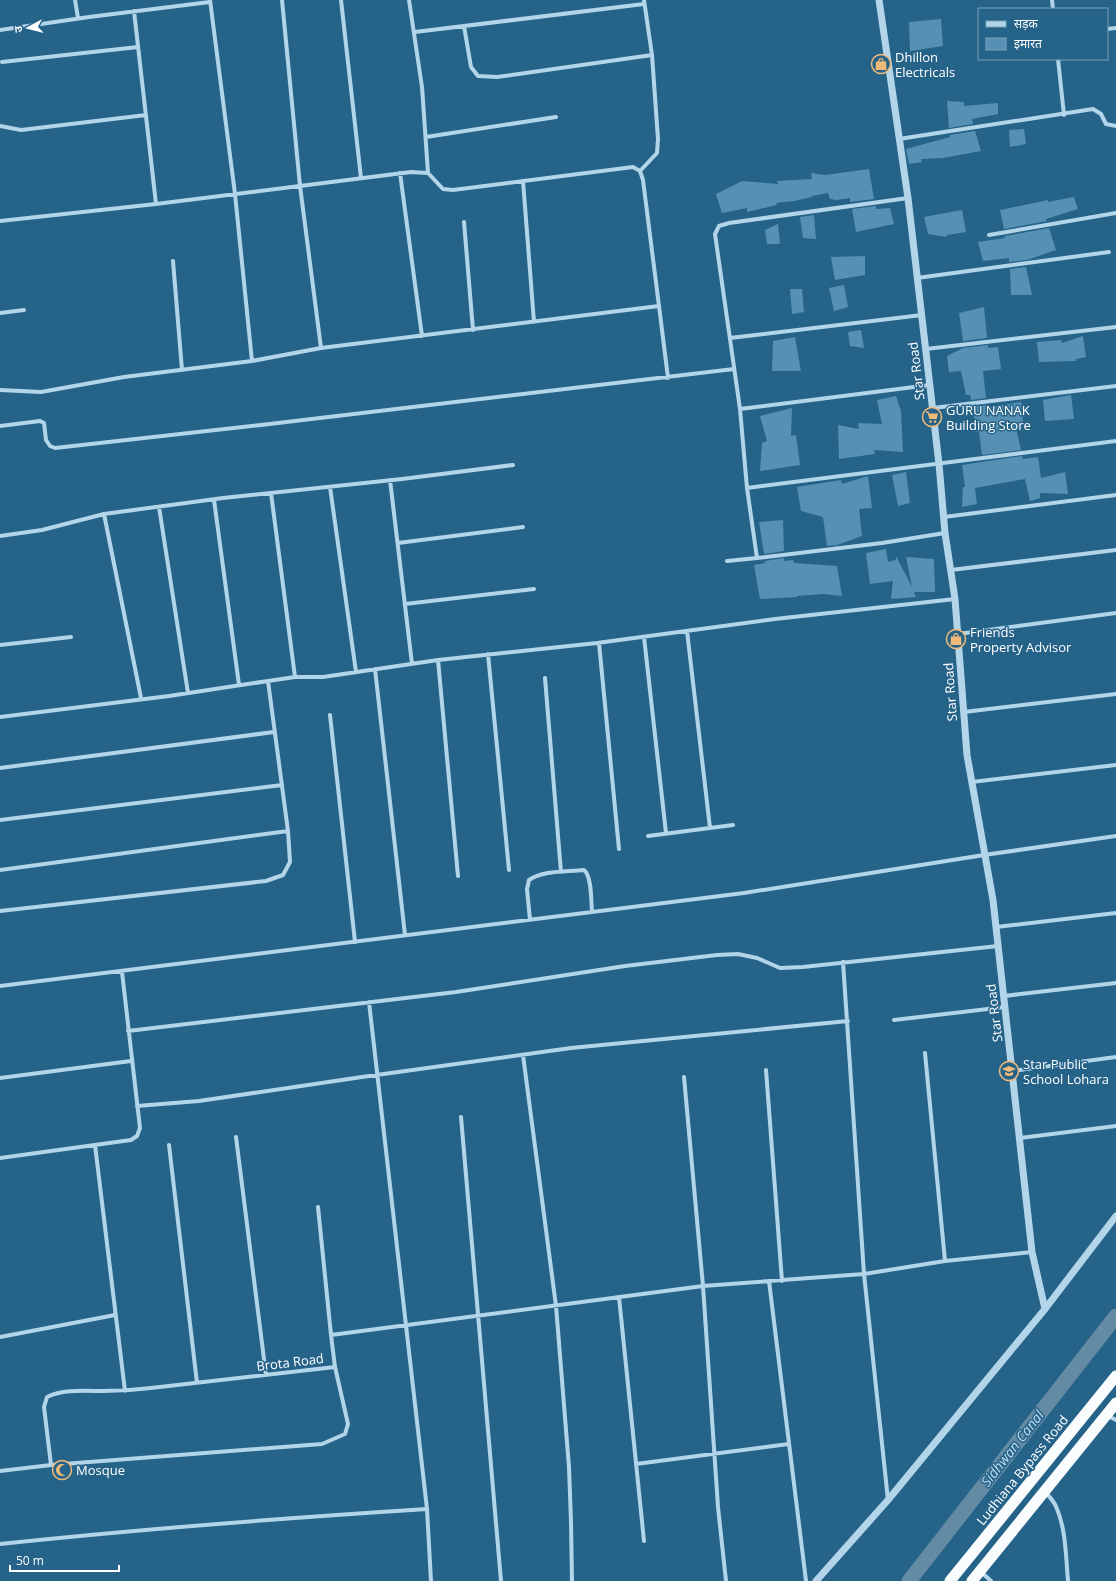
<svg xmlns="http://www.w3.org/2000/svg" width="1116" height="1581" font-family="'Open Sans','Noto Sans Devanagari',sans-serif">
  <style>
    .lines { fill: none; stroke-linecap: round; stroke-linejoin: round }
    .canal { stroke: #638ba4; stroke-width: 15 }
    .building { fill: #5691b4 }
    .minor { stroke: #b3d5e9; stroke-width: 4 }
    .tertiary { stroke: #b3d5e9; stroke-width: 7 }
    .trunk { stroke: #fafdfe; stroke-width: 11 }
    .labels { text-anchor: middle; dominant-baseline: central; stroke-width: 3; stroke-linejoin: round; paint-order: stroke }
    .poi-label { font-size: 13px; fill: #fff; stroke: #266389; text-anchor: start }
    .street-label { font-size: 13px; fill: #fff; stroke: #266389 }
    .water-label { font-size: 14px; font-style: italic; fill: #bfdef1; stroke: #266389 }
  </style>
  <rect width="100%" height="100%" fill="#266389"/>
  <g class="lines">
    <path class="canal" d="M909,1581L1116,1316"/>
  </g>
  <path class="building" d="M941,19L943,46L910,51L909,22Z
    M947,101L964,102V106L998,103V114L972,119L973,124L949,128Z
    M1024,129L1026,144L1010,147L1009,130Z
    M975,131L981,151L943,158L921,159L922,162L909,164L906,149L950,137V135Z
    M869,169L874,199L850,202V198L837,200L830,199L828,193L812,196V197L794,201L776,203L777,205L747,212V208L722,213L716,194L742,181L778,184L777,181L812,179L811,173L825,175Z
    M1074,197L1078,209L1046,219L1047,221L1004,229L1000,210L1048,200V202Z
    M876,206V209L890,208L894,224L856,232L852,209Z
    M962,210L966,232L947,235V237L928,234L924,217Z
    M814,215L816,239L803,238L800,217Z
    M778,224L780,244H767L765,230Z
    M1049,228L1056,250L1027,260L1009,262V258L983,261L978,242L1005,238V236Z
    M865,256V275L835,280L831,257Z
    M1026,267L1032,295H1011L1010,269Z
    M844,285L848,307L834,311L829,288Z
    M790,289H802L804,312L792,314Z
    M984,307L987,338L963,341L959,313Z
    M861,330L864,348L850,346L848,332Z
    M1083,336L1086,357L1076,359V361L1039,362L1037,342L1061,340L1062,343Z
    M795,337L801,371H772L773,341Z
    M988,345V348L998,347L1001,369L983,371L986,398L971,400L970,395H966L961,371L949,372L947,356L963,348Z
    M1071,395L1074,419L1045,421L1043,400Z
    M896,396L901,411L903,452L874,450L875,454L839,459L838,425L859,429L858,423L882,424L877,400Z
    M1021,402L1023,422L1015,424L1021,450L982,455L979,432H977L972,407L986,405V408Z
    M792,408L791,436L796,435L800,465L760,471L762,443L767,441L760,416Z
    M1022,456L1023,459L1038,457L1041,478L1065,472L1068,494L1040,493V498L1030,501L1025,479L975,488L977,504L962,507L963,487H965L962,465Z
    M906,472L910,503L898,506L892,475Z
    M868,476L872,508L859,509L862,536L837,545L827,546L823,517L801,511L797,487L841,480L842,484Z
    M783,520L784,551L764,554L759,522Z
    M886,549L888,562L896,560V556L912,587L906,557L934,559L935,592H914L916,597L891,599L893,581L870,584L866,553Z
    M784,558V561L793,560L794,563L837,566L842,596L823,594L797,596V597L760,599L754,565L765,563V561Z"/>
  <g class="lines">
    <path class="minor" d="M75,0L78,18
      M210,0L235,194L252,361
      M282,0L300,186L321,348
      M341,0L361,178
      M409,0L422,87L428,173L443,189L453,190L633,167L640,171L643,180L659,306
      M1052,0L1053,9
      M134,11L156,204
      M464,26L471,67L478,76L497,77L652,55
      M1107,29L1116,28
      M0,30L89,17L210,2
      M415,32L644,4
      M1058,59L1064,115
      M2,62L138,47
      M0,126L21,130L146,115
      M426,137L556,117
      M899,139L1093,109L1101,114L1106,124L1116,126
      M640,171L657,153L658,139L652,55L644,0
      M400,173L422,336
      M523,181L534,322
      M908,198L729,223L719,226L715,234L740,409L747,488L757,558L882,543L945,533
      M0,221L156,204L411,172L428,173
      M464,222L473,330
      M989,235L1116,213
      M173,261L182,370
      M917,278L1109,252
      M0,313L24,310
      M730,338L922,315
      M926,349L1116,327
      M0,390L41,392L124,377L252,361L321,348L659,306L668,378
      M933,408L1116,386
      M740,409L930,385
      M0,426L40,421L44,423L46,440L50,446L55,448L261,425L734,369
      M390,480L412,664
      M330,487L356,672
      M747,488L1116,441
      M271,493L295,677
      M214,500L239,685
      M159,507L188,693
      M104,514L141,698
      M944,517L1116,495
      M0,536L42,530L104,514L223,498L402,479L513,465
      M398,543L523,527
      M727,561L757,558
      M951,570L1116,550
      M405,604L534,589
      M687,631L710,828
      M958,634L1116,613
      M644,637L666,833
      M599,643L619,849
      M0,645L71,637
      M488,654L509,870
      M438,660L458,876
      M375,669L405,935
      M545,678L561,872
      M964,712L1116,694
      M330,715L355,942
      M0,717L169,696L268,681L295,677H323L438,660L597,643L775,619L955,599
      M0,768L274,732
      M972,782L1116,765
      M0,820L282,785
      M648,836L733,825
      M0,870L288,831
      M0,911L266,881L283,875L290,862L288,831L268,681
      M530,920L527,889L529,880C543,870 567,872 584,870C592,876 591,901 592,912
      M996,927L1116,913
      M843,962L864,1274L888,1500
      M0,986L744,893L984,855L1116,836
      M1004,996L1116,983
      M369,1002L427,1509L431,1581
      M894,1020L1005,1007
      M128,1031L456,992L625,966L717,955L738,954L757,958L780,968L803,967L998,946
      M925,1053L945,1261
      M523,1055L556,1306L569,1467L571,1522L572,1581
      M766,1070L782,1281
      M1012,1071L1116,1057
      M684,1077L703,1286L864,1274L945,1261L1032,1252
      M0,1078L131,1061
      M137,1106L199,1101L362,1077L571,1048L848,1021
      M461,1117L501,1581
      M236,1137L266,1375
      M1020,1138L1116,1126
      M95,1145L125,1391
      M169,1145L197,1383
      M0,1158L131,1140L137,1136L140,1128L122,972
      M318,1207L331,1335
      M769,1281L806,1581
      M619,1297L644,1541
      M0,1337L115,1315
      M335,1367L331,1335L703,1286L718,1507L726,1581
      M1108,1416L1116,1420
      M636,1464L789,1444
      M0,1471L51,1465L322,1444L345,1434L348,1424L335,1367L151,1388C135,1390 119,1391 103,1391C84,1391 64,1389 47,1397L44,1407L51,1465
      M1045,1492C1050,1497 1055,1502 1057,1509C1066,1530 1066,1559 1068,1581
      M0,1544C142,1529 285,1518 427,1509
      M980,1571L991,1581"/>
    <path class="tertiary" d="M879,0L908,198L939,464L945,533L955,599L967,755L993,900L1032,1252L1045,1309
      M816,1581L888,1500L1045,1309L1116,1216"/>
    <path class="trunk" d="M950,1581L1116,1376
      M972,1581L1116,1403"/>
  </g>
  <defs>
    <symbol id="shop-ring" viewBox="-11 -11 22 22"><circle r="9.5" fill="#266389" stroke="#f2b978" stroke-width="1.5"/><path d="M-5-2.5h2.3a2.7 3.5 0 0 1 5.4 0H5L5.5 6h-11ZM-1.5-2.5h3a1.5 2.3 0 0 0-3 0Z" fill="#f2b978"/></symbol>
    <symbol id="supermarket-ring" viewBox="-11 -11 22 22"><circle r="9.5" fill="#266389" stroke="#f2b978" stroke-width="1.5"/><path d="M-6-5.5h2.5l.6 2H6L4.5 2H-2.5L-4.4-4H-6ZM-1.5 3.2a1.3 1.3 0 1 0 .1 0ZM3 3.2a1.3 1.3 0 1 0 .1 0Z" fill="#f2b978"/></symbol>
    <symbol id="school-ring" viewBox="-11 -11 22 22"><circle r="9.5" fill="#266389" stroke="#f2b978" stroke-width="1.5"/><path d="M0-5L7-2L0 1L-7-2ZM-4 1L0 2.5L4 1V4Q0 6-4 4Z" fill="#f2b978"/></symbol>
    <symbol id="mosque-ring" viewBox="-11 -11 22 22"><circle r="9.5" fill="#266389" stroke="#f2b978" stroke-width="1.5"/><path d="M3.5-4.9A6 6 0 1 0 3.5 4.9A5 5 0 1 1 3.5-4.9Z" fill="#f2b978"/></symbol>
  </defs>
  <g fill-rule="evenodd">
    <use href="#shop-ring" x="870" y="53" width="22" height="22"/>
    <use href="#supermarket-ring" x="921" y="406" width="22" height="22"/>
    <use href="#shop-ring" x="945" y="628" width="22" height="22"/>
    <use href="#school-ring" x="998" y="1060" width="22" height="22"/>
    <use href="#mosque-ring" x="51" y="1459" width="22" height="22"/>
  </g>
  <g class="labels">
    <g class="poi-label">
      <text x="895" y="57">Dhillon<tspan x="895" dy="15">Electricals</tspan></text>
      <text x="946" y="410">GURU NANAK<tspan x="946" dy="15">Building Store</tspan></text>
      <text x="970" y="632">Friends<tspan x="970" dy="15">Property Advisor</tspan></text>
      <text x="1023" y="1064">Star Public<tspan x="1023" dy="15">School Lohara</tspan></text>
      <text x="76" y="1470">Mosque</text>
    </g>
    <g class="street-label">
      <text transform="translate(916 371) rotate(-97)">Star Road</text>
      <text transform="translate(950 692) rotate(-94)">Star Road</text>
      <text transform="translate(994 1013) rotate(-97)">Star Road</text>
      <text transform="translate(290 1362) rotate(-7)">Brota Road</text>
      <text transform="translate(1022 1470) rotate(-51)">Ludhiana Bypass Road</text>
    </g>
    <g class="water-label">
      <text transform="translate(1012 1448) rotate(-52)">Sidhwan Canal</text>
    </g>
  </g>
  <rect x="978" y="8" width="130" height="52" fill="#266389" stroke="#7da1b8"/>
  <rect x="986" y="21" width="20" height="6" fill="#b3d5e9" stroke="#7da1b8"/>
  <text x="1014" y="28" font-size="12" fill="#ffffff">सड़क</text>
  <rect x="986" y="38" width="20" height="12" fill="#5691b4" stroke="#7da1b8"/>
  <text x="1014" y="48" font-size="12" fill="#ffffff">इमारत</text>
  <g transform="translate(28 28) rotate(263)" stroke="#266389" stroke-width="3" paint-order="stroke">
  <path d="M0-3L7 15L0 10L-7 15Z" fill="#ffffff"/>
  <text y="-6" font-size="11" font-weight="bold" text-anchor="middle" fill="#ffffff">उ</text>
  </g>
  <path d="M10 1565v6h109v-6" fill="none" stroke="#ffffff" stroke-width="2"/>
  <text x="16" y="1565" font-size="12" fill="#ffffff" stroke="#266389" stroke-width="3" paint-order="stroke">50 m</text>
</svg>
